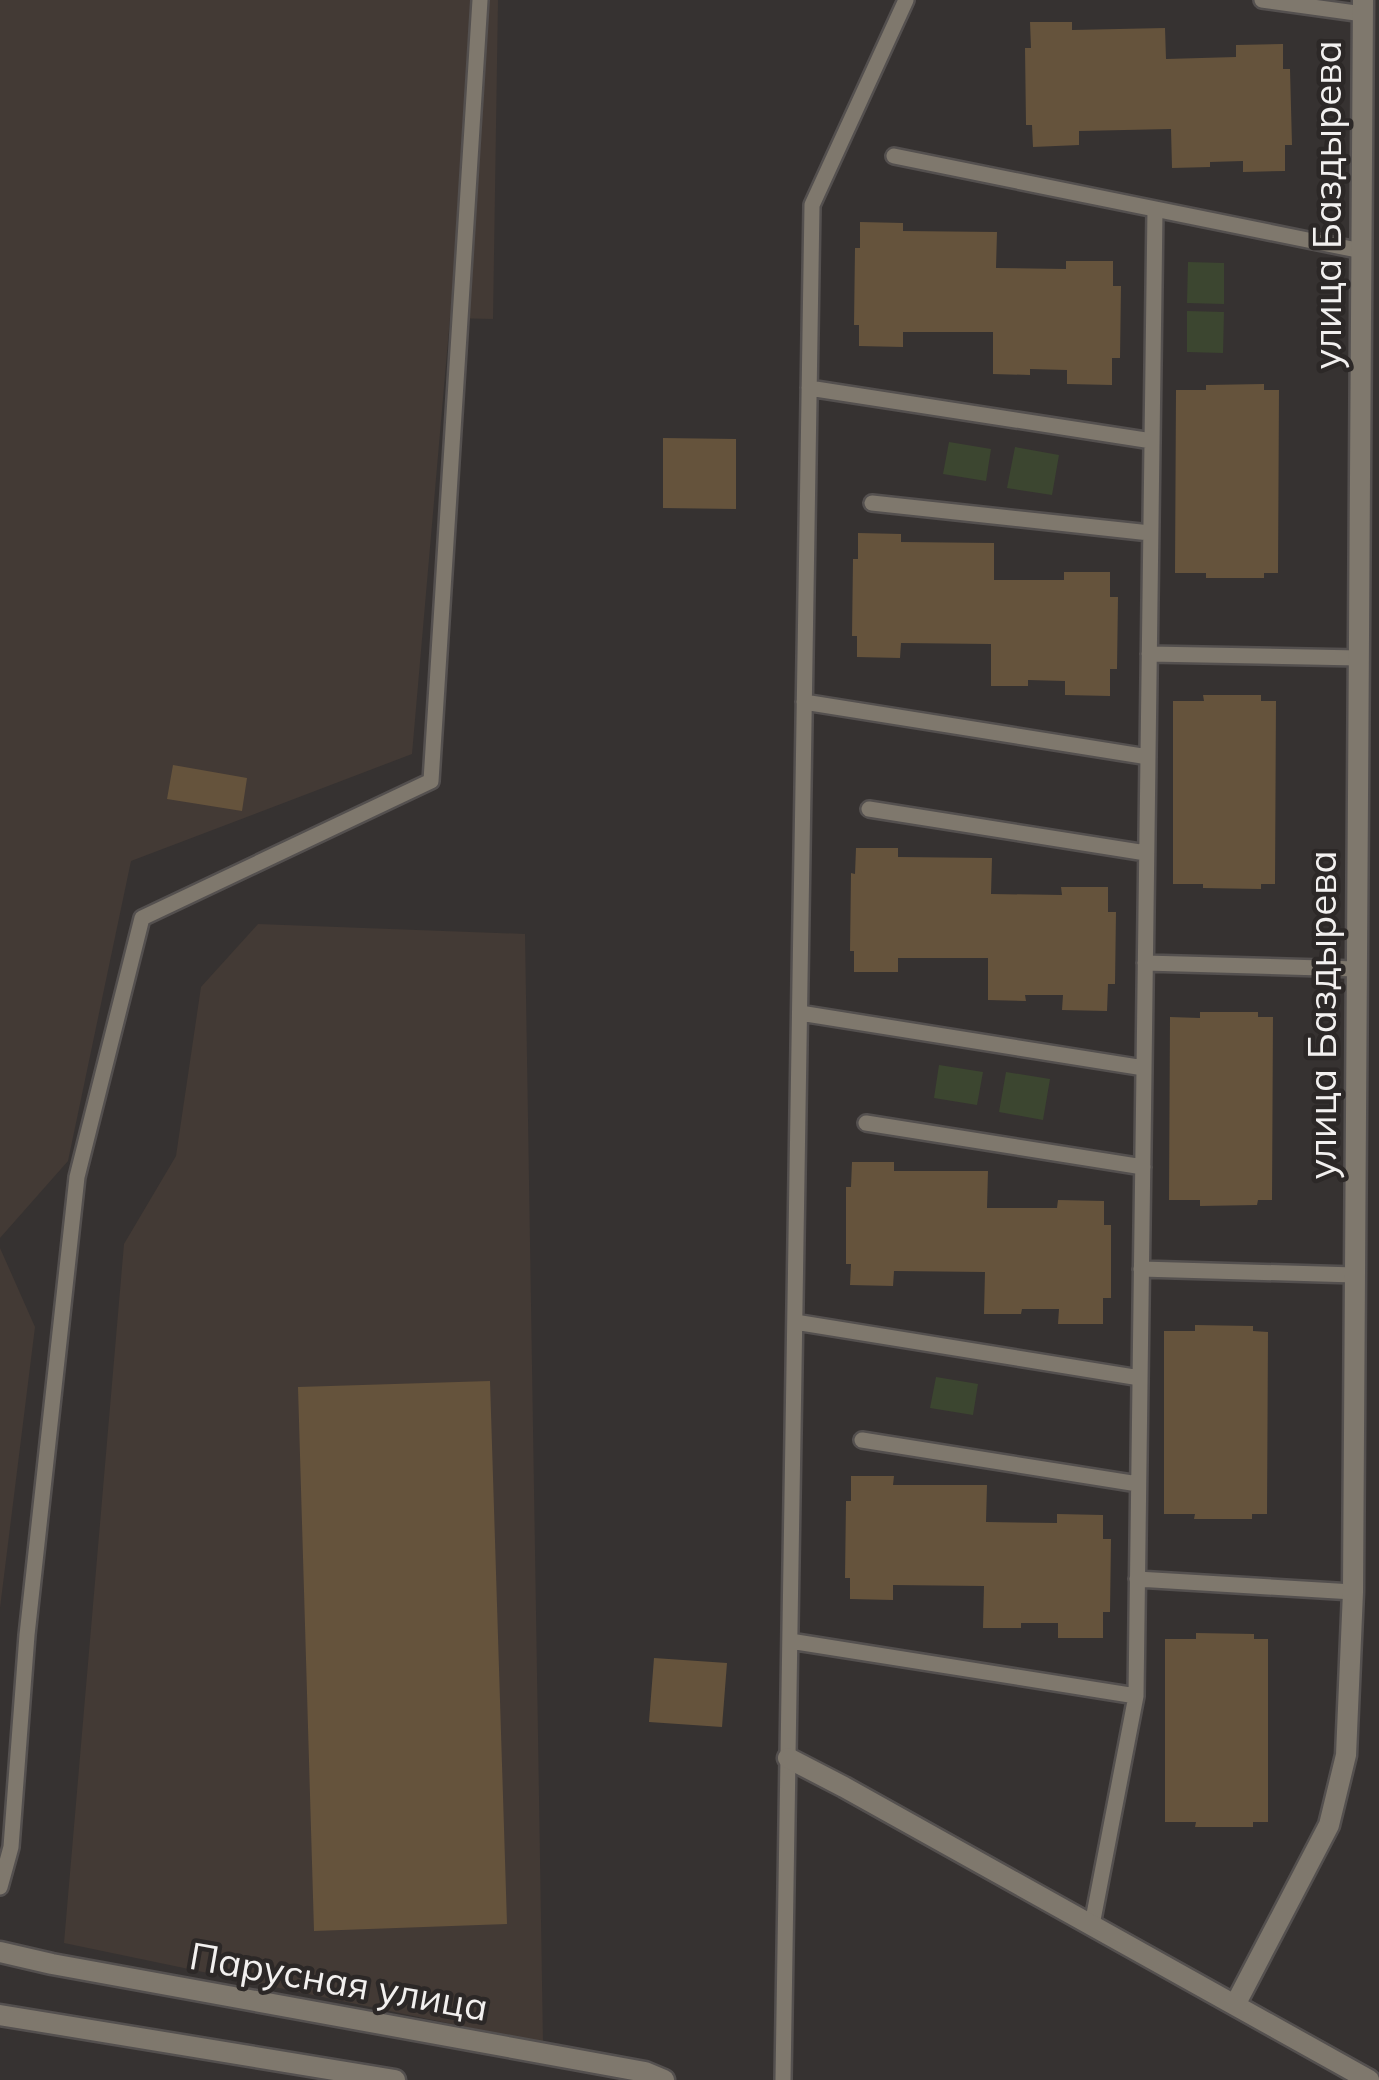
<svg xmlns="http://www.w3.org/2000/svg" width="1379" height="2080" font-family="Mulish,sans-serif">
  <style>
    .built { fill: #433a35 }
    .green { fill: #3c4630 }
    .building { fill: #65533c }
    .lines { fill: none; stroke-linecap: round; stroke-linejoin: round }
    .lane-casing { stroke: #54504f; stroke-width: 20 }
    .street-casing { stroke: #54504f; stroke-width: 25 }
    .lane { stroke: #7f786d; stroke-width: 15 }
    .street { stroke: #7f786d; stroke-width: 20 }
    .labels { text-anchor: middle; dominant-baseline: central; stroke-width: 9; stroke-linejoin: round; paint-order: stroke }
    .street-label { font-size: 38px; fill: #f2f0ef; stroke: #2c2827 }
  </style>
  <rect width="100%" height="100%" fill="#363231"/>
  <path class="built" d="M0,0H498L493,319L450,318L412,754L131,861L68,1161L0,1238Z
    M258,924L525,934L543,2043L64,1943L124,1244L176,1156L201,987Z
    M0,1248L35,1327L0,1608Z"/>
  <path class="green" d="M1188,262L1224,263V304L1187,303Z
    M1187,311L1224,312L1223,353L1187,352Z
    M949,442L991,449L986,481L943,474Z
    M1015,447L1059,455L1052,495L1007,488Z
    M939,1065L983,1072L977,1105L934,1098Z
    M1006,1072L1050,1079L1043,1120L999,1112Z
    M936,1377L978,1384L973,1415L930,1408Z"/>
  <path class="building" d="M1030,22H1072V30L1165,28L1166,59L1236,57V45L1283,44V69H1290L1292,145H1285V171L1243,172V161L1210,162V167L1172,168L1171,129L1079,131V145L1033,147L1032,125H1026L1025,48H1031Z
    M860,222L903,223V231L997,232L996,268L1066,269V261H1113V286H1121L1120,358H1112V385L1067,384V370L1030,369V375L993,374V332H903V347L859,346V325H854L855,248H860Z
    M1264,384V390H1279L1278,573H1264V578H1206V573H1175L1176,390H1206V385Z
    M663,438L736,439V509L663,508Z
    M858,533L901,534V542L994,543V580H1064V572H1110V597H1118L1117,669H1110V696L1065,695V681L1028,680V686H991V644L901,643L900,658L857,657V636H852L853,559H858Z
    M1203,695H1261V701H1276L1275,884H1261V889L1203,888V884H1173V701H1204Z
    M173,765L247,778L242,811L167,799Z
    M856,848H898V857L992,858L991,894L1062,895L1061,887H1108V912H1116L1115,984H1108L1107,1011L1062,1010L1063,995H1025L1026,1001L988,1000V958H898V972H854V951H850L851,873L855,874Z
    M1200,1012H1258V1017H1273L1272,1200H1258L1257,1205L1200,1206V1200H1169L1170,1017L1200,1018Z
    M852,1162H894V1171H988L987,1208H1057L1058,1200L1104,1201V1225H1111V1298H1103V1324H1058L1059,1309H1022L1021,1314H984L985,1272L894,1271L893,1286L850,1285L851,1264H846V1187H851Z
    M1195,1325L1253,1326V1331L1268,1332L1267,1514H1252V1519H1194L1195,1514H1164V1331H1195Z
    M490,1381L507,1924L314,1931L298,1387Z
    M851,1476H894L893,1485H987L986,1522L1057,1523V1514L1103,1515V1539H1111L1110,1612H1103V1638H1058V1623H1021V1628H983L984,1586L893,1585V1600L850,1599V1578H845L846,1501H851Z
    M1196,1633L1254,1634V1639H1268V1822H1253V1827H1195L1196,1822H1165V1639H1196Z
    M654,1658L727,1663L722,1727L649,1722Z"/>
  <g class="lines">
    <defs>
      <path id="lane" d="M1262,0L1363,14
        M894,156L1362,251
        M809,388L1152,441
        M872,503L1150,533
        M1149,654L1359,658
        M804,702L1148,757
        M869,809L1146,853
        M1145,963L1357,969
        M800,1013L1144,1068
        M866,1123L1143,1167
        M1141,1269L1355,1275
        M795,1322L1140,1378
        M862,1440L1138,1484
        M1137,1579L1353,1592
        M790,1641L1136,1696
        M0,1887L11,1847L27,1635L77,1177L142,918L431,781L480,0
        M1092,1925L1136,1696L1155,209
        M783,2080L812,205L906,0"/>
      <path id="street" d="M788,1758L844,1787L1369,2080
        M0,1952L52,1964L645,2072L664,2080
        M1235,2005L1329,1825L1346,1755L1353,1592L1363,0
        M0,2015L395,2080"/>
    </defs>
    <use href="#lane" class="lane-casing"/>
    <use href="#street" class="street-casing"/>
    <use href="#lane" class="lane"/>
    <use href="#street" class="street"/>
  </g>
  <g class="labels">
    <g class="street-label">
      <text transform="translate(1327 205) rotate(-90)">улица Баздырева</text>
      <text transform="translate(1322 1015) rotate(-90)">улица Баздырева</text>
      <text transform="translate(339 1981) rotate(10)">Парусная улица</text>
    </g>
  </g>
</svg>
